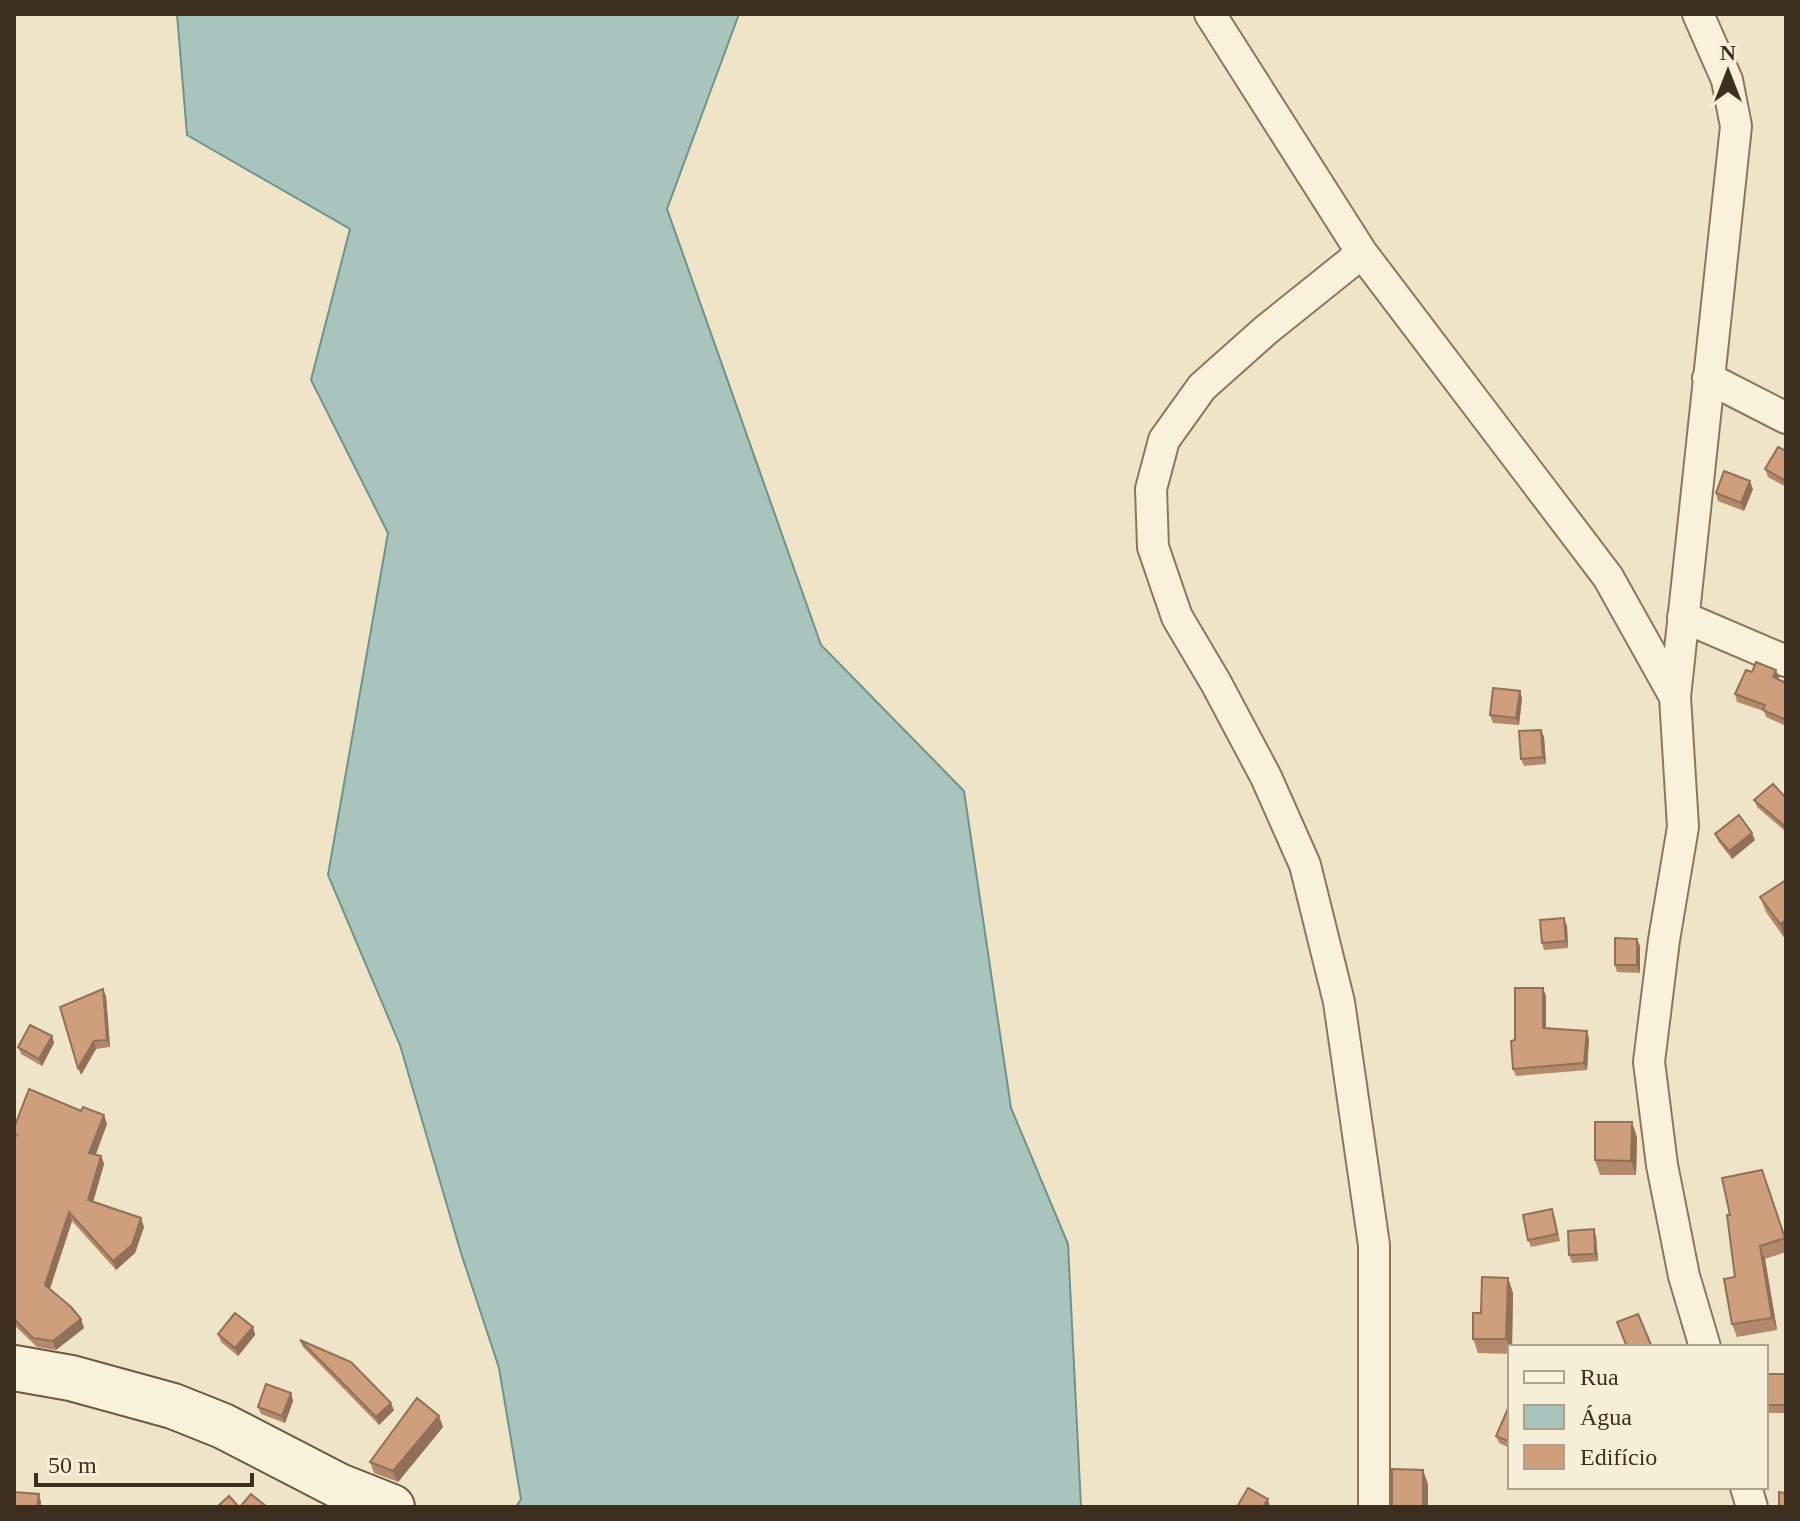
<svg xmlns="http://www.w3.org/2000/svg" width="1800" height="1521" font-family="Georgia,serif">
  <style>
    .water { fill: #a9c4bc; stroke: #6f938a; stroke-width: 2 }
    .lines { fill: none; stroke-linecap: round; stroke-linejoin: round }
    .street-casing { stroke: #8d765c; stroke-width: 34 }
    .secondary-casing { stroke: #6f573f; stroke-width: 48 }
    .street { stroke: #faf1dc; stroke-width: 30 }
    .secondary { stroke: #faf1dc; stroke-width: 44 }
    .wall { fill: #b2896c }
    .shaded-wall { fill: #916f58 }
    .building { fill: #cf9f7d; stroke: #916f58; stroke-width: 2 }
  </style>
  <rect width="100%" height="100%" fill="#f0e4c8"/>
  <path class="water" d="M177,14H739L667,209L821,645L964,791L1011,1108L1068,1244L1081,1507H516L521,1499L499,1368L461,1253L400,1045L328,875L388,533L311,380L350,229L187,135Z"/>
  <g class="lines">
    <defs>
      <path id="street" d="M1210,14L1362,253L1608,577L1675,697L1683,827L1664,940L1649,1062L1662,1165L1684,1276L1705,1347
        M1362,253L1266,330L1202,387L1164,440L1151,489L1153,547L1177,617L1216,683L1266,777L1305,865L1339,1002L1374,1245V1507
        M1708,378L1786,418
        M1683,617L1786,661
        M1675,697L1736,126L1727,80L1698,14
        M1746,1487L1752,1507"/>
      <path id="secondary" d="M14,1368L71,1378L173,1406L223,1426L339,1486L392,1507"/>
    </defs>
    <use href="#street" class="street-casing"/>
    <use href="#secondary" class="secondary-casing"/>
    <use href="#street" class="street"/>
    <use href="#secondary" class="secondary"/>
  </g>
  <path class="wall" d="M1786,451V487L1768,477L1765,469Z
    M1753,489L1744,511L1718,501L1716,493Z
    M1752,672L1779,677L1778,680L1786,683V726L1766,717L1764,711L1737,702L1735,694Z
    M1522,698L1519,725L1493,723L1490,715Z
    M1541,730L1544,737L1546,764L1524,766L1521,759Z
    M1786,798V832L1757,807L1754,800Z
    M1715,834L1755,840L1732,859L1718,841Z
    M1786,880L1785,939L1766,912L1760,897Z
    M1567,926L1568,948L1544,950L1542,943Z
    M1640,946V973L1617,972L1615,965Z
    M1543,988L1546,996V1028L1589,1039L1587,1070L1516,1076L1513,1069L1515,1040Z
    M106,996L110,1047L96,1049L81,1075Z
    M52,1036L54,1043L42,1066L21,1054L18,1047Z
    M107,1124L96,1154L101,1156L104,1164L93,1202L144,1227L135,1253L116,1270L72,1221L50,1289L81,1319L84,1328L56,1350L37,1347L14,1325V1128Z
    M1637,1137L1636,1175H1600L1595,1160Z
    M1762,1170L1786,1240V1252L1765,1259L1777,1330L1737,1337L1732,1324L1735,1277L1730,1215Z
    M1555,1217L1560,1241L1531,1247L1528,1240Z
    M1594,1229L1596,1236L1598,1261L1572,1263L1569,1255Z
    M1508,1278L1513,1293L1512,1347H1510V1354L1478,1353L1473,1339L1481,1313Z
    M253,1327L255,1335L238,1356L221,1342L218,1334Z
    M300,1340L394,1410L379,1425L303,1347Z
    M1766,1374H1786V1413H1767Z
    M291,1393L293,1401L285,1423L261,1414L258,1407Z
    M1510,1404V1448L1499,1443L1496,1436Z
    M439,1416L443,1427L398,1482L374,1473L370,1462Z"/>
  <path class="shaded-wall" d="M1750,481L1753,489L1744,511L1741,503Z
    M1776,670L1779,677L1775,685L1773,677Z
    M1520,691L1522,698L1519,725L1516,718Z
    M1541,730L1544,737L1546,764L1543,757Z
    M1752,833L1755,840L1732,859L1729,851Z
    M1564,918L1567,926L1568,948L1566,941Z
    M1786,920V939H1785L1780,924Z
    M1637,939L1640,946V973L1637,965Z
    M1543,988L1546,996V1035L1543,1028Z
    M103,989L106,996L110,1047L107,1040Z
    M1587,1031L1589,1039L1587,1070L1584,1063Z
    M52,1036L54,1043L42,1066L39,1059Z
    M94,1041L96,1049L81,1075L78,1068Z
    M104,1115L107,1124L93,1161L89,1153Z
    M1632,1122L1637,1137L1636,1175L1631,1161Z
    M101,1156L104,1164L91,1209L88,1200Z
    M69,1212L72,1221L48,1294L45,1285Z
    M141,1218L144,1227L135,1253L116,1270L113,1261Z
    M1594,1229L1596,1236L1598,1261L1595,1254Z
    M1760,1246L1765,1259L1777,1330L1772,1318Z
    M1508,1278L1513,1293L1512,1347H1510V1349L1506,1339Z
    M81,1319L84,1328L56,1350L53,1341Z
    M253,1327L255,1335L238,1356L235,1348Z
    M291,1393L293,1401L285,1423L282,1416Z
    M391,1403L394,1410L379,1425L376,1417Z
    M439,1416L443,1427L398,1482L393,1471Z
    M1423,1470L1428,1484V1507H1423Z
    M39,1494L41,1502V1507H37Z
    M1268,1499L1270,1507H1263Z"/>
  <path class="building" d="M1778,447L1786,451V481L1765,469Z
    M1724,471L1750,481L1741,503L1716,493Z
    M1756,662L1776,670L1773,677L1786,683V720L1763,710L1765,705L1735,694L1746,670L1752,672Z
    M1493,688L1520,691L1516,718L1490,715Z
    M1541,730L1543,757L1521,759L1519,731Z
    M1773,784L1786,798V827L1754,800Z
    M1739,815L1752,833L1729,851L1715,834Z
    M1786,880V920L1780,924L1760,897Z
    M1564,918L1566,941L1542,943L1540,920Z
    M1615,938L1637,939V965H1615Z
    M1515,988H1543V1028L1587,1031L1584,1063L1513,1069L1511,1041L1515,1040Z
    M103,989L107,1040L94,1041L78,1068L60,1007Z
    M30,1025L52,1036L39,1059L18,1047Z
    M29,1089L81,1111L83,1107L104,1115L89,1153L101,1156L88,1200L141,1218L132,1245L113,1261L69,1212L45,1285L71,1307L81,1319L53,1341L33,1338L14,1319V1139L16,1136L14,1137V1128Z
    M1595,1122H1632L1631,1161L1595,1160Z
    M1762,1170L1785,1238L1760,1246L1772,1318L1732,1324L1724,1279L1735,1277L1727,1215H1730L1722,1178Z
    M1552,1209L1557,1234L1528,1240L1523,1215Z
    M1594,1229L1595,1254L1569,1255L1568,1231Z
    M1482,1277L1508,1278L1506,1339H1473V1313H1481Z
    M235,1313L253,1327L235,1348L218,1334Z
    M1638,1314L1652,1347H1627L1617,1322Z
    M300,1340L351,1362L391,1403L376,1417Z
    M1766,1374H1786V1405H1766Z
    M266,1384L291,1393L282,1416L258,1407Z
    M417,1398L439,1416L393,1471L370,1462Z
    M1510,1404V1442L1496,1436Z
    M1392,1469L1423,1470V1507H1392Z
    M1248,1488L1268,1499L1263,1507H1237Z
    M14,1492L39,1494L37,1507H14Z
    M1779,1492L1786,1493V1507H1779Z
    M251,1494L267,1507H240Z
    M229,1496L239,1507H217Z"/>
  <rect width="1800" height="1521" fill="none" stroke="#3d2e20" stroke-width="32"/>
  <rect x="1508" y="1345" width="260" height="144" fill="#f7eed8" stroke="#ada18e" stroke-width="2"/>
  <rect x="1524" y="1371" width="40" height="12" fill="#faf1dc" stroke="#ada18e" stroke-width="2"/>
  <text x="1580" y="1385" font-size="24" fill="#3d2e20">Rua</text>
  <rect x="1524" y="1405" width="40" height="24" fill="#a9c4bc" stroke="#ada18e" stroke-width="2"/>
  <text x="1580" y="1425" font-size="24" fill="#3d2e20">Água</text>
  <rect x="1524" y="1445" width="40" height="24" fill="#cf9f7d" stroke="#ada18e" stroke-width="2"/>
  <text x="1580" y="1465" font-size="24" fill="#3d2e20">Edifício</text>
  <g transform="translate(1728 72)" stroke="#f7eed8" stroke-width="6" paint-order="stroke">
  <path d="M0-6L14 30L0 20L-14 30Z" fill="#3d2e20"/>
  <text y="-12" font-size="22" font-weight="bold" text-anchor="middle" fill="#3d2e20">N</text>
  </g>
  <path d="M36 1473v12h216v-12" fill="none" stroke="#3d2e20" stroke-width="4"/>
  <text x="48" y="1473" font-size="24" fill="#3d2e20" stroke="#f7eed8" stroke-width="6" paint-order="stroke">50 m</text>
</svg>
